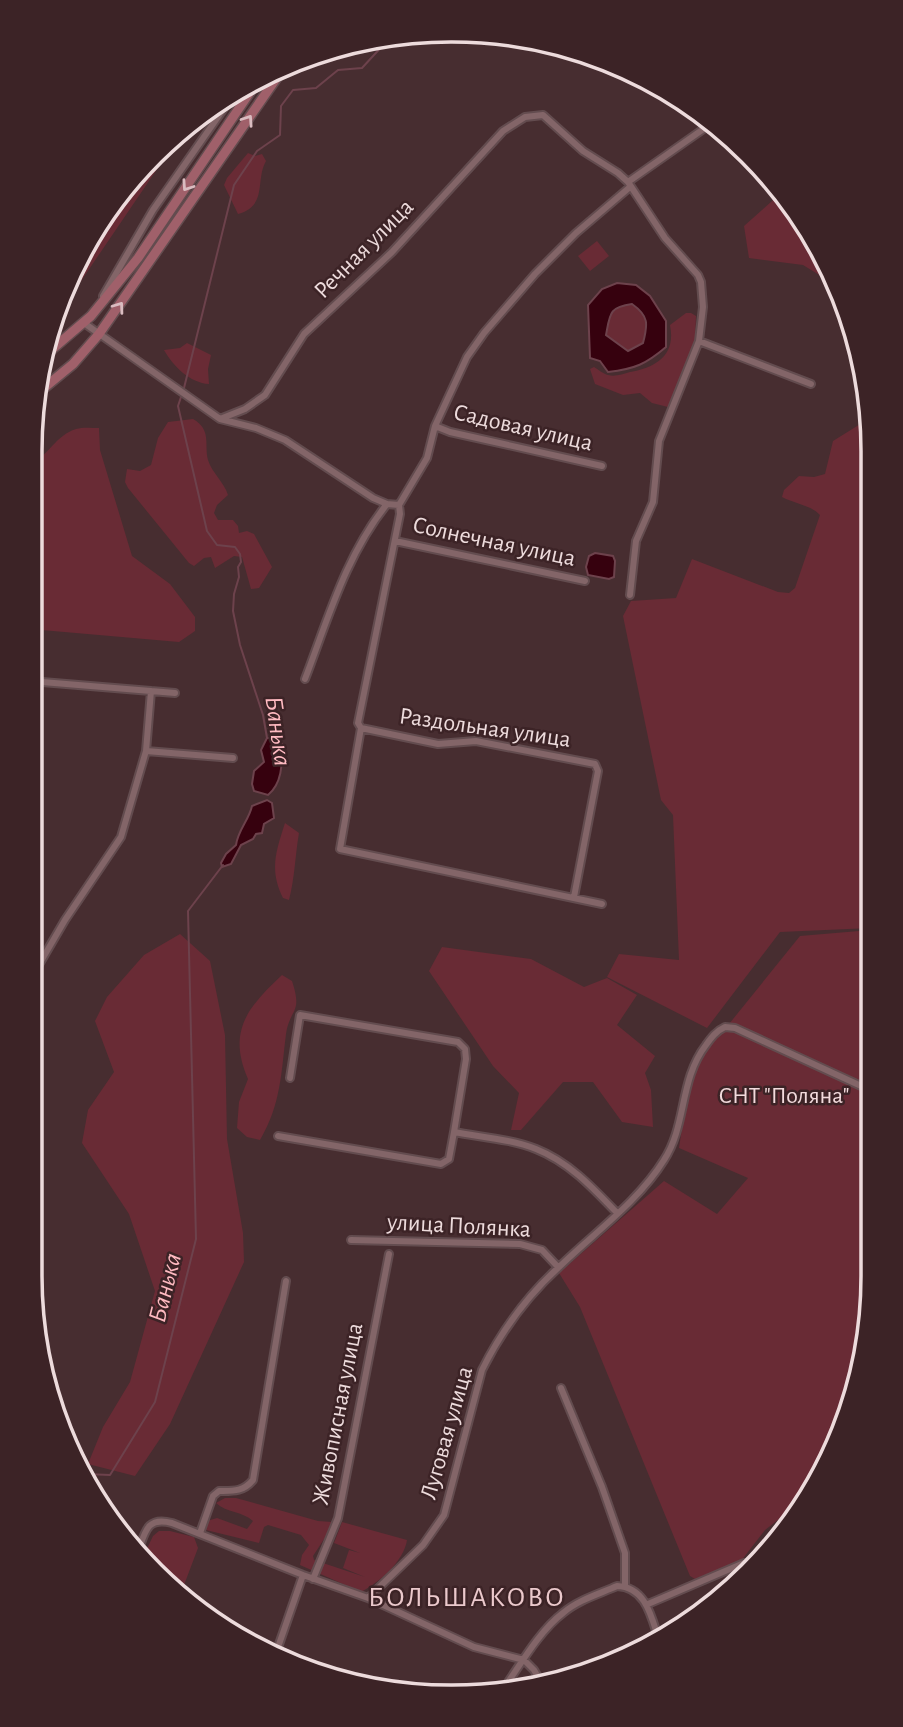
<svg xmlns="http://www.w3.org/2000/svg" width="903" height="1727" font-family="'Alegreya Sans',sans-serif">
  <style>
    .green { fill: #692b35 }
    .water { fill: #36010e; stroke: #6d424c; stroke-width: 2; fill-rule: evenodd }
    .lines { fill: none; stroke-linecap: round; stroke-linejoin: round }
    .stream { stroke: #6d424c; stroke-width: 2 }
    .street-casing { stroke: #634c4f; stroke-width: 10 }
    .secondary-casing { stroke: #634c4f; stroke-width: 12 }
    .street { stroke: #836568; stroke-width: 6 }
    .secondary { stroke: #a0606a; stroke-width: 9 }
    .oneway { stroke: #dabcc0 }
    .labels { text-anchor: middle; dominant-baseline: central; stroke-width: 5; stroke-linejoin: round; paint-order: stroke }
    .street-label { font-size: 24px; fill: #eddbdc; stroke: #3c2326 }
    .park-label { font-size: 24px; fill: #f2dadc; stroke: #3c2326 }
    .water-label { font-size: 26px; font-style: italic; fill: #ffbac1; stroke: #3c2326 }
    .quarter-label { font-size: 28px; letter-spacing: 2px; fill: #ebc9cc; stroke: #3c2326 }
    .rim { fill: none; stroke: #eddbdc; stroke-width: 3.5 }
  </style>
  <rect width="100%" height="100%" fill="#472d30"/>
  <path class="green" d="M185,128L62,309L73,265L174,134Z
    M248,153L255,156L262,154L266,161C255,180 268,206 238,214L224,185L227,178Z
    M781,193L802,217L839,287L803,265L749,258L744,226Z
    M597,241L609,256L590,271L578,256Z
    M633,303C649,316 648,324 643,343L628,351L606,335C610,314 609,307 633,303Z
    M686,313H691L696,316L695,342L668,407L652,403L640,393L623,395L595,384L590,369L594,367C598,369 603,374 608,375C615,377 623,374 630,372C657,367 676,355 670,325Z
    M187,343L211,355L208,369L209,384C190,383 173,366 164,350L180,348Z
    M870,418L871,928L780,932L707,1028L607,977L619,954L679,960L673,815L661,800L623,616L631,601L676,598L692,559L778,592L789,593L795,588L820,515C811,505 795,504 782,497L784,490L799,476L814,477L825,474L833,441Z
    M193,419C212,430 204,444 208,460C212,473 224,482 228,495L217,505L214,513L218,520H233L238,526L239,533L247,531L254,534L272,567L259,588L251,589L242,557L234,556L215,568L211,557L204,558L194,566L189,563L128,488L125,482L127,469L140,471L151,465L158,438L168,422Z
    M99,428L100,450L132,556L170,584L195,617V631L179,642L30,629L31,464C48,456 56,435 76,429C83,427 92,428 99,428Z
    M285,823L299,833C295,856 295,877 289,900L283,898C269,870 276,851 285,823Z
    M871,930L872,1303L830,1462L796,1506L765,1530L741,1561L695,1579L690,1576L580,1307L559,1273L664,1181L717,1214L748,1178L679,1148C686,1107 688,1054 725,1029L800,936Z
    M180,934L210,961L225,1035L227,1139L243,1233L244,1262L170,1424L135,1476L88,1464L103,1427L130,1382L155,1291L129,1214L82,1143L88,1110L114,1072L95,1021L107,997L144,955Z
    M442,947L531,959L584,987L607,978L637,995L617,1025L655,1056L645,1073L651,1090L653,1127L622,1122L593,1082H563L521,1130H511L519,1093L493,1066L429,971Z
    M282,975L292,981C303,1014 290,1008 286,1034C281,1074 281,1104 260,1140L247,1137L237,1128L239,1102L248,1079C227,1031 248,1007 282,975Z
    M225,1498H236L318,1521L332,1522L328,1533L313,1556L314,1560L365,1577L343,1568L349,1550L360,1553L334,1543L342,1522L407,1540C404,1561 380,1582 361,1592L300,1565L302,1555L309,1545L301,1535L268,1525L264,1527L259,1543L206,1530L207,1521L217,1518L247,1529L253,1521C242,1511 227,1513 216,1503Z
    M159,1531H170L194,1537L198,1548L181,1593L143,1557L153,1536Z"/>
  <path class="water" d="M617,283L636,285L650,296L666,321V347C646,364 635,369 608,372L600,361L590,358L588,305L602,289ZM632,304C649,316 648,324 643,343L628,351L606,335C610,314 609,307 632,304Z
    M595,553L613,556L615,561L614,577L609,579L588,575L586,567L589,556Z
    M267,738H274L282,744C282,762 283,783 268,795L254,791L252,784L254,771L264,762L261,750Z
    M267,800L272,803L274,818L264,824L262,833L256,834L253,839L241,845L231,864L222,867L221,863L226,854L236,845C238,830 249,820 252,806Z"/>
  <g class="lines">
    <path class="stream" d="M184,388L234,185L257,151L280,135L281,106L293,90L316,88L338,70L362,68L385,43
      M182,394L178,406L207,531L217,545L235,547L240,554L241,562L238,567L239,577L234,594L233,611L240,645L263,715L267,738
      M86,1474L110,1475L155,1402L196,1239L188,911L223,865"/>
    <defs>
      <path id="street" d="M628,182L712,123
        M103,296L153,210L227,104
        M84,323L220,419L256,428L285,440L373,498L387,504L399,505
        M699,341L811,384
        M220,419L245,409L265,395L304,334L392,252L503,131L525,117L543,115L583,151L618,173L628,182L665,238L698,275L701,282L703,307L699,341L659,441L653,502L636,541L630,595
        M435,426L450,432L602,466
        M395,541L585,581
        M305,679C328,619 346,555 387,504
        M30,681L175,693
        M361,728L438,744L476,741L595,764L598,771L574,897
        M146,751L233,758
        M602,904L340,849L361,728L358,723L396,534L400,514L399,505L427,458L435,426L467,357L484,333L535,274L576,233L630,187
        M30,980L65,920L121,837L146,751L151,691
        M290,1078L300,1015L458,1042L465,1049L466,1059L454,1132C480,1137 511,1139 536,1149C569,1162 593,1188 617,1213
        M278,1136L441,1164L449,1159L454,1132
        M351,1240L520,1244L542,1250L558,1267
        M561,1388L602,1487L625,1553V1586
        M200,1533L213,1496L219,1491C233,1491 243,1492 253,1480L286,1281
        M138,1552C145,1532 147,1516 172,1523L303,1575L368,1598L474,1647L524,1660L534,1670L541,1682
        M313,1579L338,1518L389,1254
        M368,1598L423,1545L444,1515L482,1370C501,1332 528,1295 559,1267C594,1233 638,1202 664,1160C687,1125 679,1080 706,1045C711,1038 716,1031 725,1027L735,1028L872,1091
        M648,1604L744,1563H752
        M276,1653L303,1575
        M502,1691C519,1667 539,1631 563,1613C578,1600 599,1594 617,1586C645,1587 651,1615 658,1637"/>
      <path id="secondary" d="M50,351L91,316L138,258L252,89
        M39,392L73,364L99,334L280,73"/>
    </defs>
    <use href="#street" class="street-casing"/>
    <use href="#secondary" class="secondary-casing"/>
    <use href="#street" class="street"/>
    <use href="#secondary" class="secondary"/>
  </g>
  <defs><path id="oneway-chevron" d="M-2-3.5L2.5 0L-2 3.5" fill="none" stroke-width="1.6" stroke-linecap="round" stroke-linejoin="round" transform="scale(1.75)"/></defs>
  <g class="oneway">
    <use href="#oneway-chevron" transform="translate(248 120) rotate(-56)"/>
    <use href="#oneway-chevron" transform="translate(187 186) rotate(124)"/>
    <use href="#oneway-chevron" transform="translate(119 307) rotate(-54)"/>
  </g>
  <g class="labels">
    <g class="street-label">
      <text transform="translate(364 249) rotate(-45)">Речная улица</text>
      <text transform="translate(523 428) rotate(13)">Садовая улица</text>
      <text transform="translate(494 542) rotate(12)">Солнечная улица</text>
      <text transform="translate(485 728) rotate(8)">Раздольная улица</text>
      <text transform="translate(459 1226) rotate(3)">улица Полянка</text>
      <text transform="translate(338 1414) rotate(-79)">Живописная улица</text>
      <text transform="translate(447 1433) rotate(-74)">Луговая улица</text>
    </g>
    <g class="park-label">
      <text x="784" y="1096">СНТ "Поляна"</text>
    </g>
    <g class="water-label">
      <text transform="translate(278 731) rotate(82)">Банька</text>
      <text transform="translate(165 1288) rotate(-76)">Банька</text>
    </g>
    <g class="quarter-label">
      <text x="467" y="1598">БОЛЬШАКОВО</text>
    </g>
  </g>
  <path d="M0 0H903V1727H0ZM451 42H452A409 409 0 0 1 861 451V1276A409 409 0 0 1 452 1685H451A409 409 0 0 1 42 1276V451A409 409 0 0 1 451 42Z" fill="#3c2326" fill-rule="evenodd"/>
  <path class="rim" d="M451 42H452A409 409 0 0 1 861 451V1276A409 409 0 0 1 452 1685H451A409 409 0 0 1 42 1276V451A409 409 0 0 1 451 42Z"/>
</svg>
